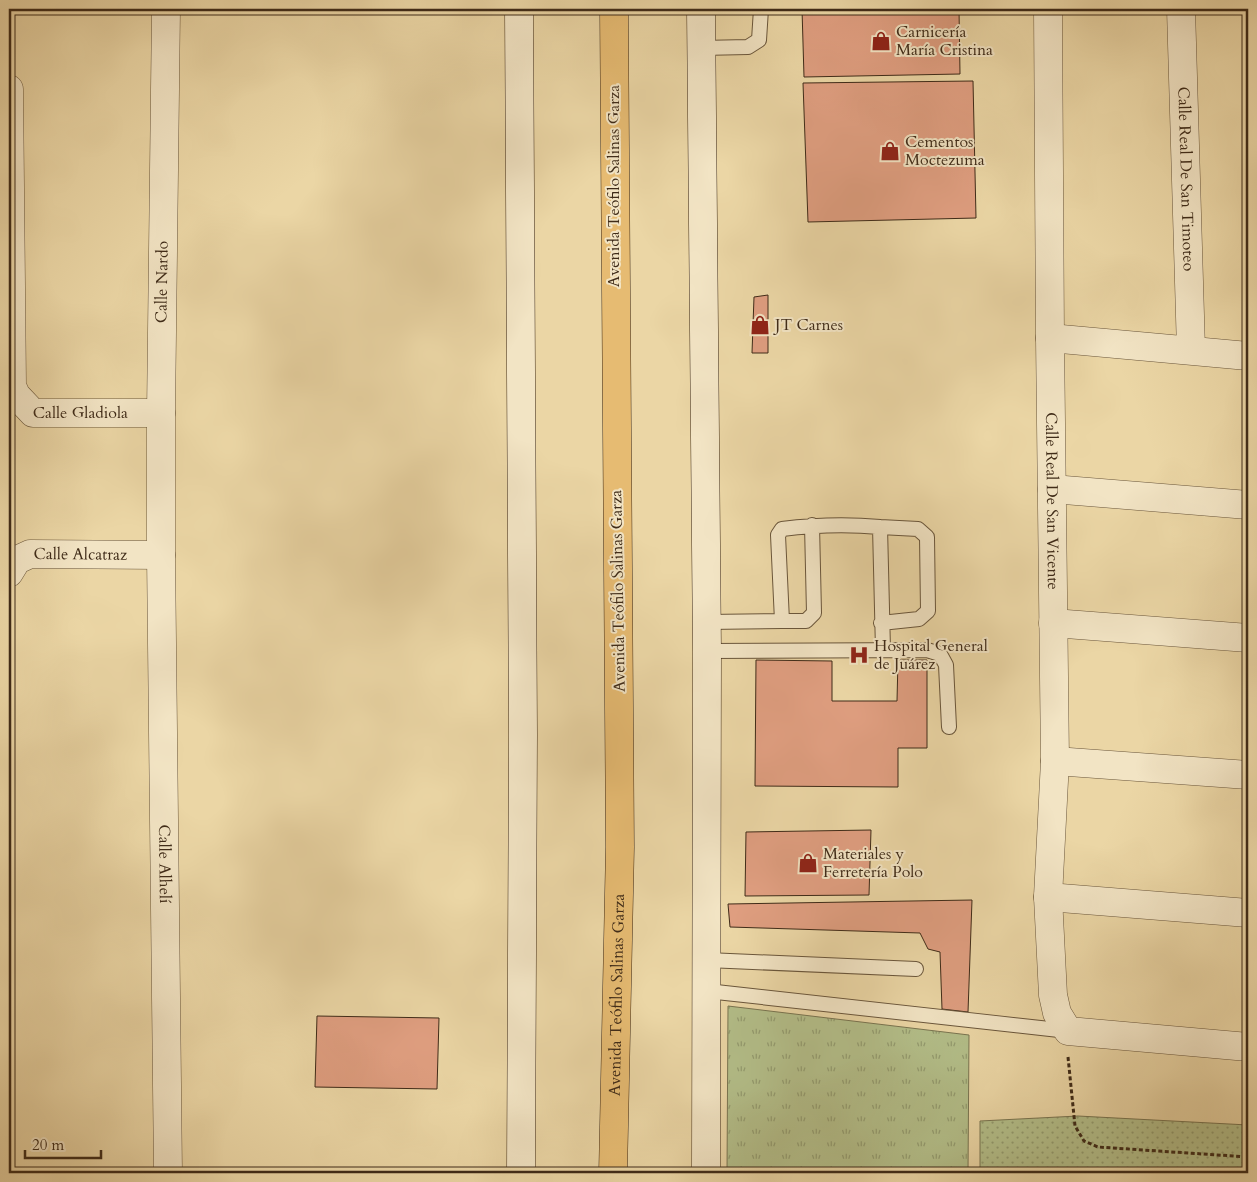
<svg xmlns="http://www.w3.org/2000/svg" width="1257" height="1182" font-family="Cardo,serif">
  <style>
    .grass { fill: url(#grass-tufts); stroke: #797450 }
    .park { fill: url(#park-dots); stroke: #797450 }
    .building { fill: #df9e80; stroke: #3f2b18 }
    .lines { fill: none; stroke-linecap: round; stroke-linejoin: round }
    .lane-casing { stroke: #6a563b; stroke-width: 16 }
    .street-casing { stroke: #6a563b; stroke-width: 29 }
    .secondary-casing { stroke: #3f2b18; stroke-width: 29 }
    .primary-casing { stroke: #3f2b18; stroke-width: 29 }
    .path { stroke: #3f2b18; stroke-width: 3; stroke-dasharray: 4 2.5; stroke-linecap: butt }
    .lane { stroke: #f2e4c4; stroke-width: 14 }
    .street { stroke: #f2e4c4; stroke-width: 28 }
    .secondary { stroke: #f2e4c4; stroke-width: 28 }
    .primary { stroke: #e6bb72; stroke-width: 28 }
    .labels { text-anchor: middle; dominant-baseline: central; stroke-width: 4; stroke-linejoin: round; paint-order: stroke }
    .poi-label { font-size: 16px; fill: #3f2b18; stroke: #f2e4c4; text-anchor: start }
    .street-label { font-size: 16px; fill: #3f2b18; stroke: #f2e4c4 }
  </style>
  <defs>
    <pattern id="grass-tufts" width="24" height="20" patternUnits="userSpaceOnUse" patternTransform="scale(1.25)"><rect width="24" height="20" fill="#b3be89"/><path d="M3 7l-1-3M5 7V3M7 7l1-3M15 17l-1-3M17 17v-4M19 17l1-3" fill="none" stroke="#939b6f"/></pattern>
    <pattern id="park-dots" width="8" height="8" patternUnits="userSpaceOnUse" patternTransform="scale(1.25)"><rect width="8" height="8" fill="#b3be89"/><path d="M2 2h.1M6 6h.1" fill="none" stroke="#939b6f" stroke-width="1.8" stroke-linecap="round"/></pattern>
  </defs>
  <rect width="100%" height="100%" fill="#ebd6a5"/>
  <filter id="stains"><feTurbulence type="fractalNoise" baseFrequency=".004" numOctaves="4"/><feColorMatrix values="0 0 0 0 .2 0 0 0 0 .09 0 0 0 0 .02 0 0 0 .5 -.17"/></filter>
  <radialGradient id="worn" r=".72"><stop offset=".6" stop-color="#630" stop-opacity="0"/><stop offset="1" stop-color="#630" stop-opacity=".3"/></radialGradient>
  <path class="grass" d="M728,1006L969,1035L968,1173H727Z"/>
  <path class="park" d="M1078,1116L1248,1125V1173H980V1121Z"/>
  <path class="building" d="M802,9H959L960,74L804,77Z
    M973,81L976,218L808,222L803,83Z
    M768,295V353H752L754,297Z
    M756,660L832,661V701H897L898,660H927V748H898V787L755,786Z
    M871,830L869,895L745,896L746,832Z
    M972,900L968,1012L942,1009L940,952L928,949L920,933L730,927L728,904Z
    M317,1016L439,1018L437,1089L315,1087Z"/>
  <g class="lines">
    <defs>
      <path id="lane" d="M701,48L748,47L759,40L761,9
        M782,621H806L814,613L812,525
        M707,622L782,621L778,535L782,529C815,525 846,524 880,527
        M881,623L919,619L928,611L927,537L918,529L880,527L883,650
        M707,651L927,650L940,654L946,665L949,727
        M707,960L916,969
        M707,991L1068,1031"/>
      <g id="street">
        <path id="s1" d="M166,9L161,413V555L168,1173"/>
        <path id="s2" d="M1048,9L1050,338L1055,761L1048,897L1053,995L1057,1013L1068,1031L1248,1047"/>
        <path id="s3" d="M1181,9L1191,350"/>
        <path id="s4" d="M9,89L12,386L16,395L33,413H161"/>
        <path d="M1050,338L1248,356"/>
        <path d="M1052,489L1248,505"/>
        <path id="s5" d="M9,573L17,560L30,554L161,555"/>
        <path d="M1053,623L1248,638"/>
        <path d="M1055,761L1248,775"/>
        <path d="M1048,897L1248,913"/>
      </g>
      <path id="secondary" d="M519,9L523,735L521,1173
        M701,9L707,651L706,1173"/>
      <g id="primary">
        <path id="s6" d="M613,1173L620,847L614,9"/>
      </g>
    </defs>
    <use href="#lane" class="lane-casing"/>
    <use href="#street" class="street-casing"/>
    <use href="#secondary" class="secondary-casing"/>
    <use href="#primary" class="primary-casing"/>
    <path class="path" d="M1068,1057L1075,1126L1084,1141L1098,1147L1248,1157"/>
    <use href="#lane" class="lane"/>
    <use href="#street" class="street"/>
    <use href="#secondary" class="secondary"/>
    <use href="#primary" class="primary"/>
  </g>
  <defs>
    <symbol id="shop-bare" viewBox="-9 -9 18 18"><path d="M-5-2.5h2.3a2.7 3.5 0 0 1 5.4 0H5L5.5 6h-11ZM-1.5-2.5h3a1.5 2.3 0 0 0-3 0Z" fill="#8f2418" stroke="#f2e4c4" stroke-width="2.5" paint-order="stroke"/></symbol>
    <symbol id="hospital-bare" viewBox="-9 -9 18 18"><path d="M-5-5h3v3.5h4V-5h3V5h-3V1.5h-4V5h-3Z" fill="#8f2418" stroke="#f2e4c4" stroke-width="2.5" paint-order="stroke"/></symbol>
  </defs>
  <g fill-rule="evenodd">
    <use href="#shop-bare" x="867" y="27" width="28" height="28"/>
    <use href="#shop-bare" x="876" y="137" width="28" height="28"/>
    <use href="#shop-bare" x="746" y="311" width="28" height="28"/>
    <use href="#hospital-bare" x="845" y="641" width="28" height="28"/>
    <use href="#shop-bare" x="794" y="849" width="28" height="28"/>
  </g>
  <g class="labels">
    <g class="poi-label">
      <text x="896" y="32">Carnicería<tspan x="896" dy="18">María Cristina</tspan></text>
      <text x="905" y="142">Cementos<tspan x="905" dy="18">Moctezuma</tspan></text>
      <text x="775" y="325">JT Carnes</text>
      <text x="874" y="646">Hospital General<tspan x="874" dy="18">de Juárez</tspan></text>
      <text x="823" y="854">Materiales y<tspan x="823" dy="18">Ferretería Polo</tspan></text>
    </g>
    <g class="street-label">
      <text stroke="none"><textPath href="#s3" startOffset="170">Calle Real De San Timoteo</textPath></text>
      <text transform="translate(614 186) rotate(-90)">Avenida Teófilo Salinas Garza</text>
      <text transform="translate(162 282) rotate(-89)">Calle Nardo</text>
      <text stroke="none"><textPath href="#s4" startOffset="379">Calle Gladiola</textPath></text>
      <text stroke="none"><textPath href="#s2" startOffset="492">Calle Real De San Vicente</textPath></text>
      <text stroke="none"><textPath href="#s5" startOffset="80">Calle Alcatraz</textPath></text>
      <text transform="translate(618 591) rotate(-91)">Avenida Teófilo Salinas Garza</text>
      <text stroke="none"><textPath href="#s1" startOffset="855">Calle Alhelí</textPath></text>
      <text stroke="none"><textPath href="#s6" startOffset="178">Avenida Teófilo Salinas Garza</textPath></text>
    </g>
  </g>
  <rect width="1257" height="1182" fill="none" stroke="#ebd6a5" stroke-width="30"/>
  <rect x="10" y="10" width="1237" height="1162" fill="none" stroke="#3f2b18" stroke-width="2.5"/>
  <rect x="15" y="15" width="1227" height="1152" fill="none" stroke="#3f2b18"/>
  <path d="M25 1150v8h76v-8" fill="none" stroke="#3f2b18" stroke-width="2.5"/>
  <text x="32" y="1150" font-size="15" fill="#3f2b18" stroke="#f2e4c4" stroke-width="4" paint-order="stroke">20 m</text>
  <rect width="100%" height="100%" filter="url(#stains)"/>
  <rect width="100%" height="100%" fill="url(#worn)"/>
</svg>
